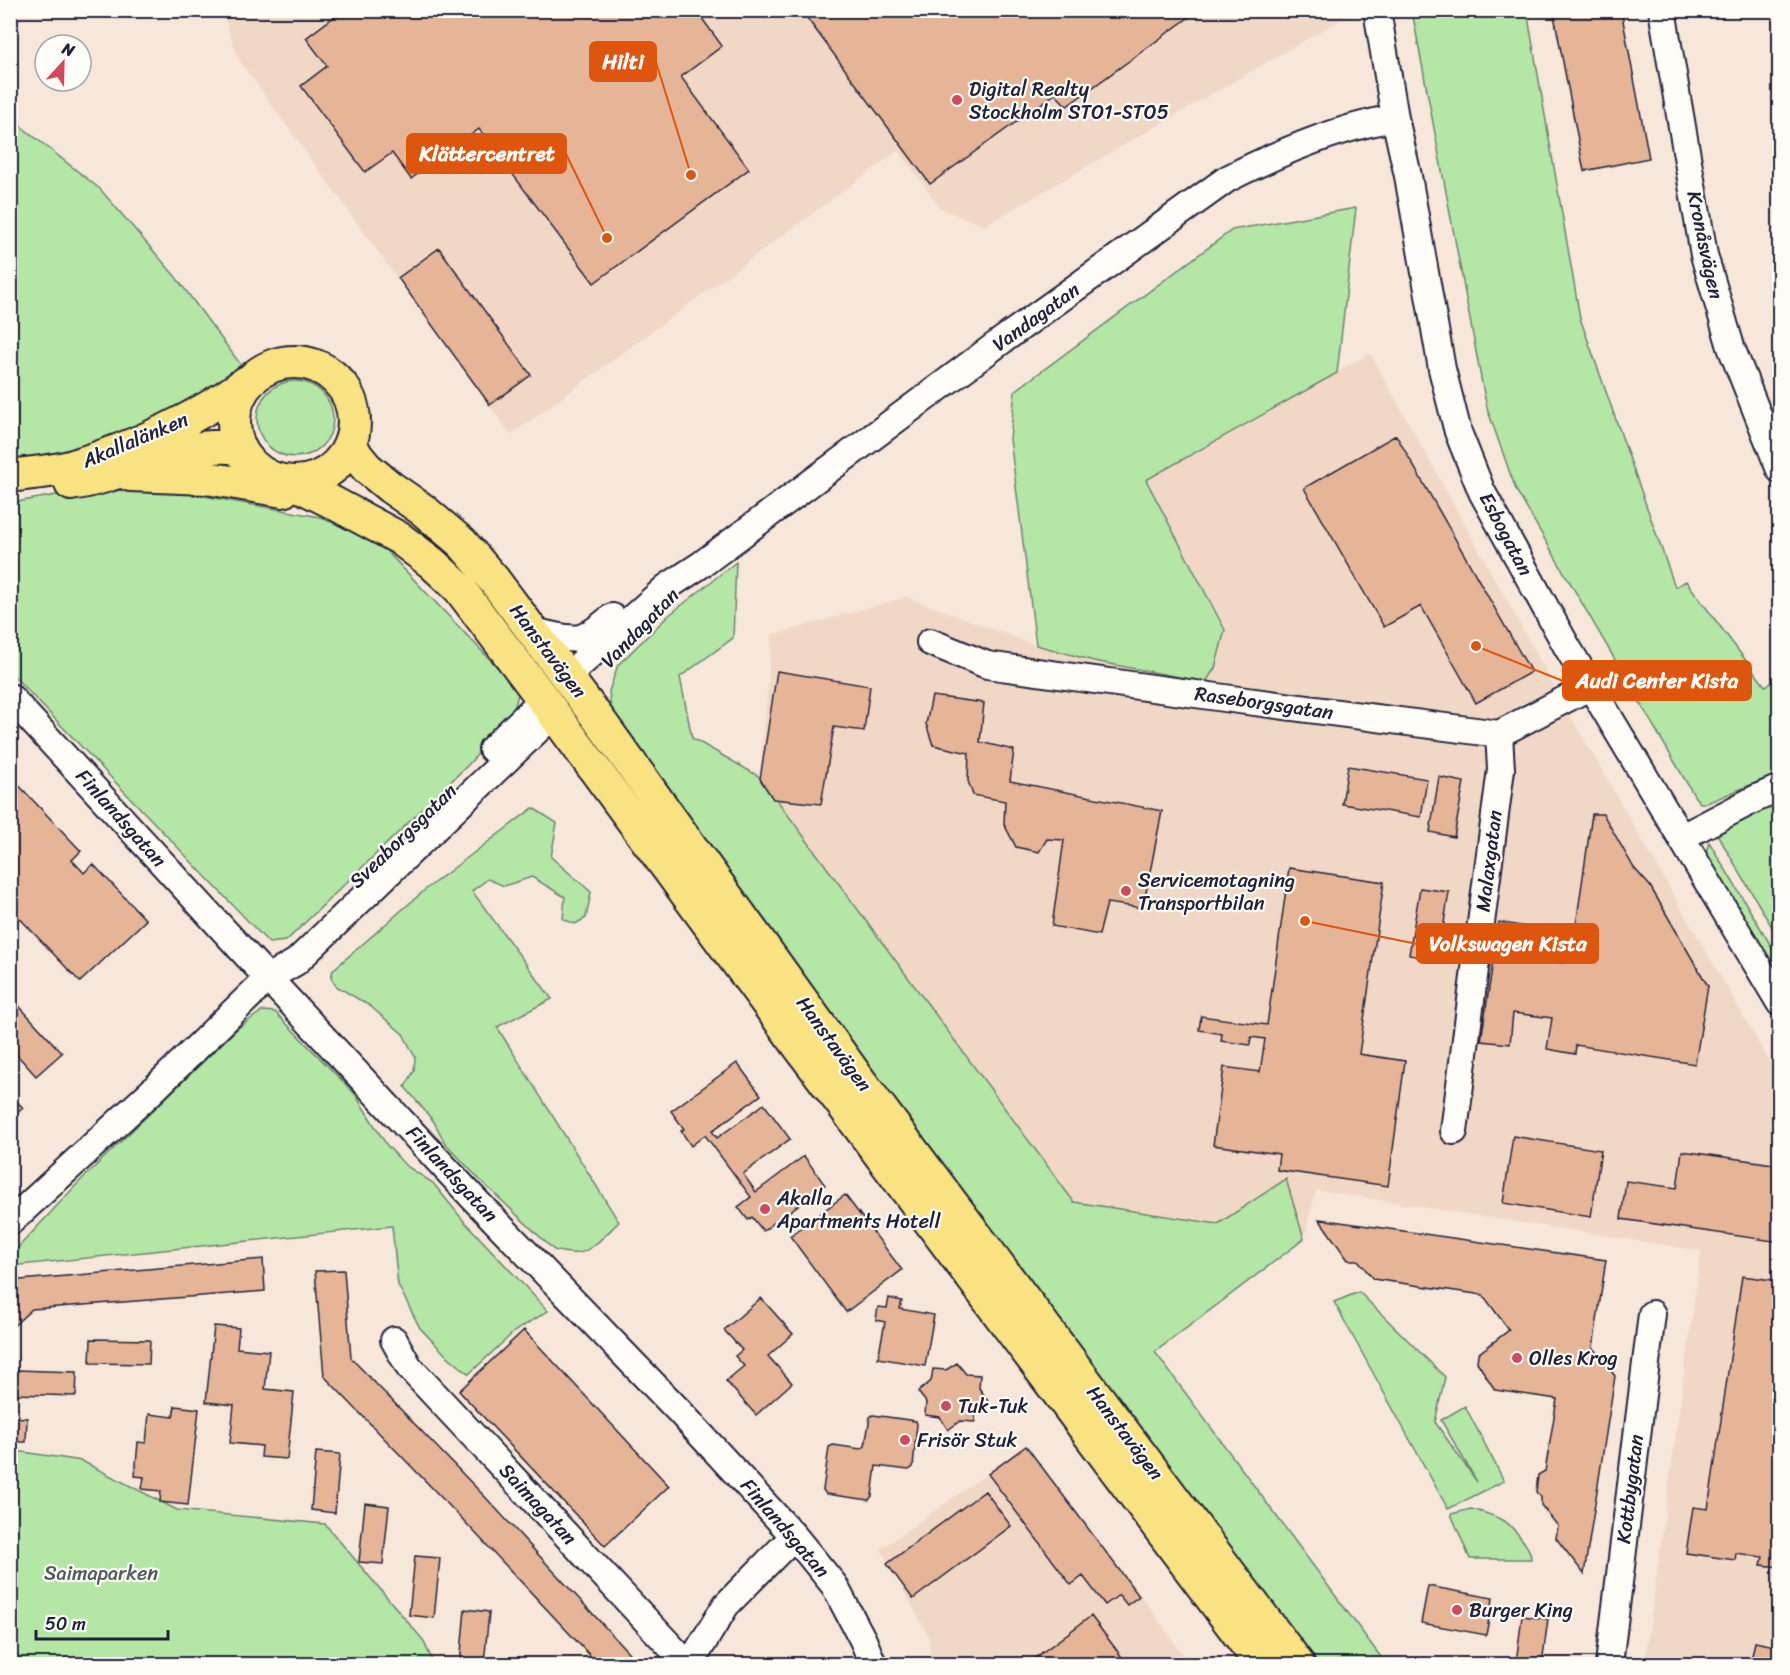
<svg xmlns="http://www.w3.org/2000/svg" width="1790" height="1675" font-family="Sriracha,sans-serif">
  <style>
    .built { fill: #f1d8c6 }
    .green { fill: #b4e6a6; stroke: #6b8470; stroke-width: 1.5 }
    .building { fill: #e6b598; stroke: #22223b; stroke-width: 1.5 }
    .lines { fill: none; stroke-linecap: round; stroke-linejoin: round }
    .minor-casing { stroke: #22223b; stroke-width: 30 }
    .major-casing { stroke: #22223b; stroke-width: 36 }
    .minor { stroke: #fdfcf7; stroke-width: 26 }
    .major { stroke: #f8e281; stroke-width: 32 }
    .poi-dot { fill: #d1495b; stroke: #fdfcf7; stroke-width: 2 }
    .labels { text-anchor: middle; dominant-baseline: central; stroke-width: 4.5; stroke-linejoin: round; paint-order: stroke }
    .poi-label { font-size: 20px; fill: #22223b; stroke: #fdfcf7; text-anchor: start }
    .street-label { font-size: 20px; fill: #22223b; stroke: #fdfcf7 }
    .park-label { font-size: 20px; fill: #4e5d5b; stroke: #fdfcf7 }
    .leader { fill: none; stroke: #de560e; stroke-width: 2 }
    .callout-dot { fill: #de560e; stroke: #fdfcf7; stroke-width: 2 }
    .callout { fill: #de560e; stroke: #de560e; stroke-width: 2 }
    .callout-label { font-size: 21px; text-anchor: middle; font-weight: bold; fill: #fff }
  </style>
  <rect width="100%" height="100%" fill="#f6e7da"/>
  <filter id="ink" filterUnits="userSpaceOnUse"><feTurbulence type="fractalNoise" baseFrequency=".0167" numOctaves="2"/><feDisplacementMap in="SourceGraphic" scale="12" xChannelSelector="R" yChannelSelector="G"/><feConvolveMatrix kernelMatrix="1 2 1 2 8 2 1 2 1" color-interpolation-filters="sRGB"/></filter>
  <g filter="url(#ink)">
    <path class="built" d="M1346,10L1347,16L984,226L940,208L899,150L511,435L239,60L222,11Z
      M1370,353L1573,720L1779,1078V1664H1646L1647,1645L1701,1251L1316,1190L1304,1239L1285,1179L1218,1224L1074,1202L760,777L772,635L906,597L1036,645L1094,661L1206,682L1215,668L1225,630L1146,480Z
      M1026,1446L1151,1609L1189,1664H932L928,1635L881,1549Z"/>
    <path class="green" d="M1412,11H1527L1580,318L1675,587L1686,581L1765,686L1779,680V773L1707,803H1700L1695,797L1516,490L1488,411L1484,394Z
      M10,122L18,124L100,189L175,276L241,365L174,412L85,448L25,462L10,463Z
      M1356,208L1337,373L1146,480L1225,630L1215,668L1206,682L1094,661L1036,645L1010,439L1015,391L1232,230Z
      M257 419a38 38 0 1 1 76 0a38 38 0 1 1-76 0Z
      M159,488L320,517L377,541L519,690L513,714L468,765L286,941L269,943L11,673V503L74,492Z
      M736,562L733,638L680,677L692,738L760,777L1074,1202L1218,1224L1286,1179L1304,1239L1155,1352L1386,1664H1318L819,1003L612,718L609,691L618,665L668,616Z
      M1779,804V939L1717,834L1735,822Z
      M533,808L557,823L551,857L591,892L586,918L575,924L563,919L565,897L532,877L504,886L488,879L472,891L552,999L497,1027L619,1222C609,1231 591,1252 578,1253C570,1254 562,1252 554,1250L480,1180L445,1143L434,1122L405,1087L414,1071L415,1057L403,1034L370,1006L336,986L331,978L333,970L426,889Z
      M1709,842L1779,959V980L1709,862L1706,852Z
      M262,1011L275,1012L355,1094L386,1144L405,1165L433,1183L463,1220L548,1311L515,1331L469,1374L445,1354L420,1328L398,1285L392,1226L11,1266V1255L81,1180L237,1029Z
      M1359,1292L1445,1377L1435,1422L1477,1482L1441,1420L1465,1406L1504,1481L1448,1509L1334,1302Z
      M10,1450L82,1461L177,1510L325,1524L423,1640L434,1664H26L11,1649Z
      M1471,1509C1495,1515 1509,1520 1524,1542C1528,1548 1531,1552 1531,1559H1470L1451,1514Z"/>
    <path class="building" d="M343,10H696L722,46L681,77L749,169L594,283L479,129L411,179L392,153L365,172L301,86L327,66L306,38Z
      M801,10H1199L1067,106L1055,94L930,184Z
      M1553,10H1621L1649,158L1584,171Z
      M439,248L531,375L490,405L398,278Z
      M1396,435L1531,672L1476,703L1421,606L1384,627L1304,488Z
      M777,671L870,686L864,731L834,727L821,804L773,799L760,779Z
      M932,696L984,703L980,742L1014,750L1010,781L1162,811L1143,908L1107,903L1099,935L1052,926L1064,840L1047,839L1039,852L1016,847L1004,824L1005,801L973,795L968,781L969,753L933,745L926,724Z
      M1348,766L1427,779L1421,817L1342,804Z
      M10,776L81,851L72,860L84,873L93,864L146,920L80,982L10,908Z
      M1439,777L1464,782L1454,837L1430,832Z
      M1592,814H1603L1634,868L1650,886L1708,986L1695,1064L1576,1045L1575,1054L1547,1049L1552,1018L1513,1013L1510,1044L1481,1041L1499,922L1527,927L1522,958L1562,963L1566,931L1575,932Z
      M1289,868L1384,882L1359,1054L1405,1061L1388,1186L1277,1170L1279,1154L1213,1145L1224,1067L1260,1072L1265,1039L1251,1037L1250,1045L1221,1041L1222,1034L1199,1030L1201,1016L1267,1025Z
      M1420,888L1449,892L1438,960L1409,955Z
      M10,996L62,1053L36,1076L10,1047Z
      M737,1063L761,1095L712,1131L717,1138L764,1104L790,1139L743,1174L756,1192L804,1156L825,1185L763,1231L752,1217L748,1220L738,1207L751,1197L705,1135L691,1146L681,1131L684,1129L671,1111Z
      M10,1094L23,1108L10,1120Z
      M1513,1136L1601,1150L1591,1217L1503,1203Z
      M1682,1151L1780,1165V1242L1621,1219L1626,1181L1677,1188Z
      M845,1195L902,1270L846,1312L790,1236Z
      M1319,1219L1606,1260L1593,1348L1615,1376L1584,1574L1556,1538L1558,1526L1541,1505V1497L1536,1492L1538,1475L1545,1471L1557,1399L1495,1390L1477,1362L1478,1354L1509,1330L1483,1295L1373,1279L1358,1260H1348Z
      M263,1259L265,1291L32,1309L10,1329V1289L20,1280Z
      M344,1270L351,1358L488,1500L639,1664H598L465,1522L324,1376L315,1271Z
      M1742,1276L1780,1281V1567L1761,1565L1763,1557L1736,1553L1735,1560L1686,1553L1693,1507L1708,1509Z
      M761,1298L793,1334L768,1356L792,1383L756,1415L726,1381L744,1366L735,1356L742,1350L724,1330Z
      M889,1298L902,1301L900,1309L934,1315L925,1366L878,1358L885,1322L876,1320L878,1307L887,1308Z
      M214,1326L239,1328L237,1348L269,1351L265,1389L294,1392L287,1459L261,1457L262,1446L230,1443L234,1405L206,1402Z
      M524,1330L669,1486L605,1546L459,1391Z
      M91,1339L150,1340L149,1364L90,1363Z
      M957,1363L966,1374L980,1375L979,1388L988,1401L976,1407L975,1422L960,1421L948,1430L940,1417L925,1415L926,1402L918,1392L931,1381L933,1369L946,1370Z
      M16,1370L77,1372L76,1396L15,1394Z
      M175,1406L199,1409L188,1505L160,1502L161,1491L142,1489L144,1477L135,1476L138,1442L146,1443L149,1414L173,1417Z
      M873,1415L916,1421L917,1424L913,1467L909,1470L876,1466L872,1496L869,1500L826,1494L823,1490L829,1447L833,1445L861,1449L865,1446L870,1417Z
      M10,1417L27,1418L26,1442H10Z
      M1026,1446L1139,1596L1127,1605L1119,1595L1105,1605L1083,1576L1071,1585L988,1474Z
      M316,1452L340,1454L335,1513L311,1510Z
      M985,1491L1011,1526L913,1599L887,1564Z
      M365,1503L389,1506L383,1564L359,1562Z
      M415,1556L440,1558L434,1618L409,1615Z
      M1428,1586L1493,1598L1486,1635L1421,1623Z
      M465,1609L489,1612L484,1664H460Z
      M1091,1616L1127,1664H1040L1035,1658Z
      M1522,1616L1548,1619L1542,1664L1516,1663Z
      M1755,1642L1780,1647V1664H1750Z"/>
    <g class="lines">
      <defs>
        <path id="minor" d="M1377,10L1395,118L1408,176L1442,369L1458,432L1482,492L1566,645L1780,1003
          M1662,10L1704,255L1731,347L1780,470
          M532,630C544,634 567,640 580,638C592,635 603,624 612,617
          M930,642L987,665L1239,700L1499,734L1591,686
          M566,677L667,587L702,564L1000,342L1227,179C1278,153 1339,127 1395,118
          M10,697L253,962L477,1202L679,1411L794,1536L834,1585L863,1640L873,1664
          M492,749L543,699
          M1682,837L1757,798L1780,788
          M1454,1131L1501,769L1499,734
          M10,1222L150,1093L268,978L296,962L554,714
          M394,1340L409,1367L687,1664
          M690,1664L726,1605L794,1536
          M1609,1664L1652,1314"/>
        <path id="major" d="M234 422a60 60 0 1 1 120 0a60 60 0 1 1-120 0Z
          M350,443L357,456L367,468L390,487L423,510L462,543L494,580L600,721L860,1081L1298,1664
          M130,475L207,478L283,491
          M10,476C30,473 51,472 70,467C132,448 194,421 247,382
          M292,482L328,500L399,538L432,563L459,588L543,699L798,1045L1261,1664
          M71,484C128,476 180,439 239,448"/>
      </defs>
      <use href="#minor" class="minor-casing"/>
      <use href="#major" class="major-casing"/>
      <use href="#minor" class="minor"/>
      <use href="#major" class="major"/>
    </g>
  </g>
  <g class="poi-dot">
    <circle cx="957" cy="100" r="6"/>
    <circle cx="1126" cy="891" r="6"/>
    <circle cx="765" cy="1209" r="6"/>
    <circle cx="1517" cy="1358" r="6"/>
    <circle cx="946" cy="1406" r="6"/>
    <circle cx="905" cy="1440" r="6"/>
    <circle cx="1457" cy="1610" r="6"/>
  </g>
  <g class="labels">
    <g class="poi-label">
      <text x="969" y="89">Digital Realty<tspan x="969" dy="23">Stockholm STO1-STO5</tspan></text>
      <text x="1138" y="880">Servicemotagning<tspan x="1138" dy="23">Transportbilan</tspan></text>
      <text x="777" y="1198">Akalla<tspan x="777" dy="23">Apartments Hotell</tspan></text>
      <text x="1529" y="1358">Olles Krog</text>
      <text x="958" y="1406">Tuk-Tuk</text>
      <text x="917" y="1440">Frisör Stuk</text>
      <text x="1469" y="1610">Burger King</text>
    </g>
    <g class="street-label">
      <text transform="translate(1705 245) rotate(78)">Kronåsvägen</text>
      <text transform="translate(1036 317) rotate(-36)">Vandagatan</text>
      <text transform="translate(135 440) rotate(-23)">Akallalänken</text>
      <text transform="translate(1506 534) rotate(62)">Esbogatan</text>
      <text transform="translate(640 628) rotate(-46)">Vandagatan</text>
      <text transform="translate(548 651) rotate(53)">Hanstavägen</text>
      <text transform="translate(1264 703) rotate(8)">Raseborgsgatan</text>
      <text transform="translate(121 818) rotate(48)">Finlandsgatan</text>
      <text transform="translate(403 836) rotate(-44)">Sveaborgsgatan</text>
      <text transform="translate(1489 861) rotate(-83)">Malaxgatan</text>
      <text transform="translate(834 1044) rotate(54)">Hanstavägen</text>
      <text transform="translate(452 1174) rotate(47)">Finlandsgatan</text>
      <text transform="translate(1125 1433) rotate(53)">Hanstavägen</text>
      <text transform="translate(1630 1489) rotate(-83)">Kottbygatan</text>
      <text transform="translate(538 1504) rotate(47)">Saimagatan</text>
      <text transform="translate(785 1528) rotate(49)">Finlandsgatan</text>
    </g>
    <g class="park-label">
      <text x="101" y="1573">Saimaparken</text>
    </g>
  </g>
  <path class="leader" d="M691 175L656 62M607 238L566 154M1476 646L1563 681M1305 921L1417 944"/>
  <g class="callout-dot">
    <circle cx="691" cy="175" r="6"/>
    <circle cx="607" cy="238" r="6"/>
    <circle cx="1476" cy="646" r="6"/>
    <circle cx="1305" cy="921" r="6"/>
  </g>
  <g class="callout">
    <rect x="590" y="42" width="66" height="39" rx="6"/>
    <rect x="407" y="134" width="159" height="39" rx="6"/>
    <rect x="1563" y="661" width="188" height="39" rx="6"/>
    <rect x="1417" y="924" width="181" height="39" rx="6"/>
  </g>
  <g class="callout-label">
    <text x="623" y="69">Hilti</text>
    <text x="487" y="161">Klättercentret</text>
    <text x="1657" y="688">Audi Center Kista</text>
    <text x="1508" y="951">Volkswagen Kista</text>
  </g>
  <rect width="1790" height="1675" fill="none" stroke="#fdfcf7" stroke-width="36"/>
  <rect x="18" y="18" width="1754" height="1639" fill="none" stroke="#22223b" stroke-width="2" filter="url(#ink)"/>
  <g transform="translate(63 63) rotate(22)"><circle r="28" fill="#fdfcf7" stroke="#a5a5ac" stroke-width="1.5"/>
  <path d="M0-4.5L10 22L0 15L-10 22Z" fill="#d1495b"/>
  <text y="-9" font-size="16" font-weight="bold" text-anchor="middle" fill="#22223b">N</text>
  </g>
  <path d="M36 1630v9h132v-9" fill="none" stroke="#22223b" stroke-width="3"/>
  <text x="45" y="1630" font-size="18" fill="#22223b" stroke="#fdfcf7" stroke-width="4.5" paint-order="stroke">50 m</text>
</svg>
